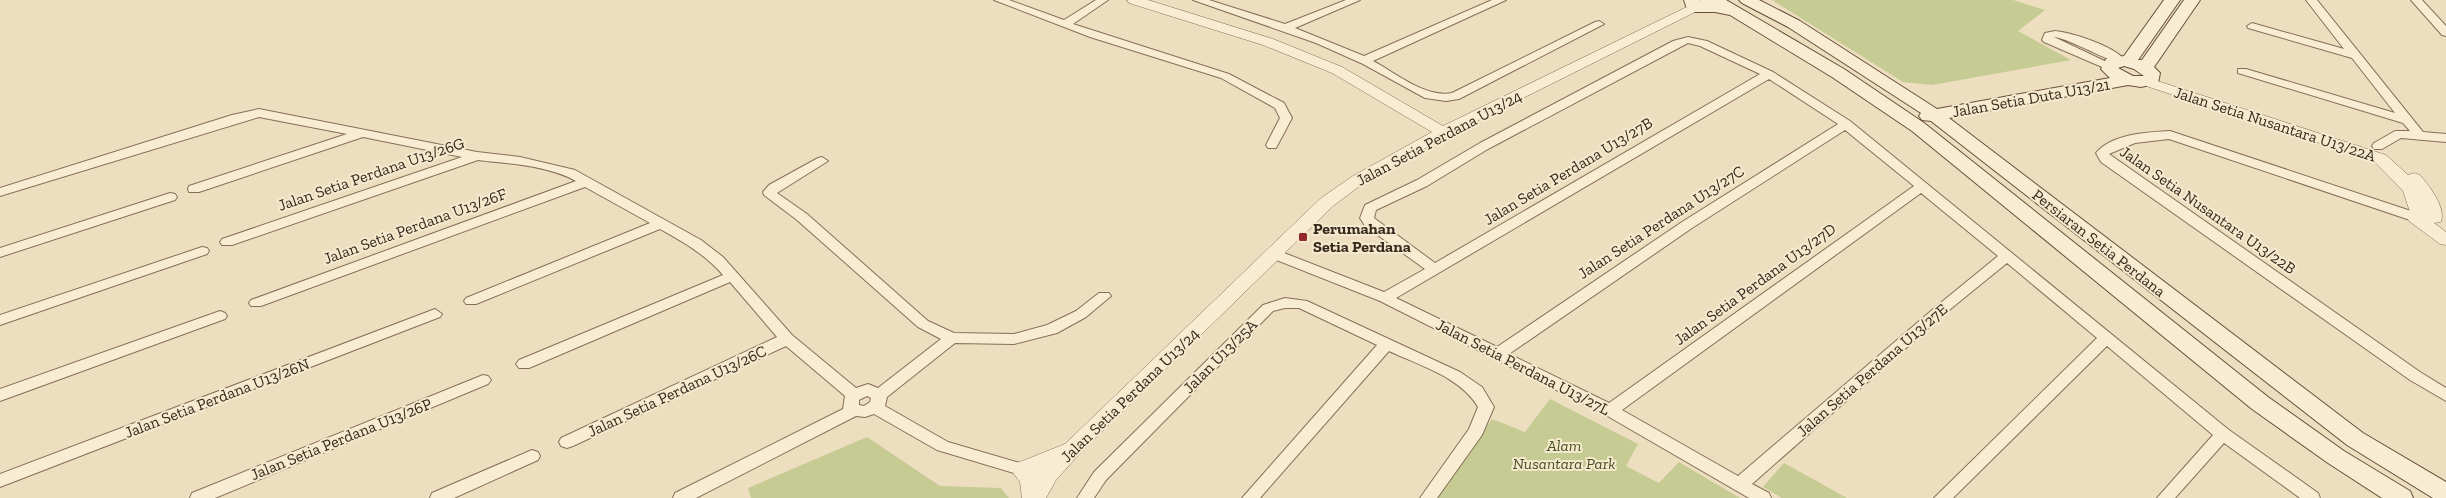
<svg xmlns="http://www.w3.org/2000/svg" width="2446" height="498" font-family="'Zilla Slab',serif">
  <style>
    .green { fill: #c5cb93 }
    .lines { fill: none; stroke-linecap: round; stroke-linejoin: round }
    .minor-casing { stroke: #856f58; stroke-width: 2 }
    .tertiary-casing { stroke: #856f58; stroke-width: 1 }
    .secondary-casing { stroke: #67503b; stroke-width: 2 }
    .minor { fill: #f8ecd2; fill-rule: evenodd }
    .tertiary { fill: #f8ecd2; fill-rule: evenodd }
    .secondary { fill: #f8ecd2; fill-rule: evenodd }
    .poi-dot { fill: #94282c; stroke: #f5e9ce; stroke-width: 2 }
    .labels { text-anchor: middle; dominant-baseline: central; stroke-width: 4; stroke-linejoin: round; paint-order: stroke }
    .street-label { font-size: 16px; fill: #35281c; stroke: #f5e9ce }
    .poi-label { font-size: 16px; font-weight: bold; fill: #35281c; stroke: #f5e9ce; text-anchor: start }
    .park-label { font-size: 16px; font-style: italic; fill: #475123; stroke: #f5e9ce }
  </style>
  <rect width="100%" height="100%" fill="#eddebf"/>
  <path class="green" d="M1772,0H2013L2045,10L2018,31L2071,60L1932,85L1903,82Z
    M1550,399L1638,444L1626,466L1659,483L1679,462L1740,498H1435L1492,419L1525,432Z
    M867,437L940,486L1001,488L1009,498H751L748,488Z
    M1784,463L1847,498H1782L1763,487Z"/>
  <g class="lines">
    <defs>
      <path id="minor" d="M994,0H1009L1064,20L1096,0H1108L1073,24L1229,74L1284,103L1292,118L1276,148H1268L1266,145L1280,118L1275,108L1221,78L1090,37Z
        M1193,0H1209L1285,24L1346,0H1360L1295,28L1364,56L1492,0H1506L1373,61C1396,73 1425,98 1452,93L1595,22L1599,21L1604,24L1459,99L1446,101L1425,98L1363,64L1316,43Z
        M2306,0H2317L2423,132L2446,134V142L2401,138L2382,149H2374L2372,146L2374,143L2395,131H2410L2403,123L2238,73V69H2246L2395,113L2352,58L2248,28L2247,26L2252,23L2344,49Z
        M2411,0H2422L2446,26V36L2442,35Z
        M2055,31C2074,33 2114,46 2126,61L2124,63C2115,66 2072,39 2054,37L2113,65L2115,67L2109,70L2044,42L2042,40L2045,33Z
        M1688,37L1707,41L1773,72L1850,121L2229,430L2318,493L2320,498H2300L2224,443L2175,498H2157L2213,435L2107,346L1953,498H1934L2097,338L2007,263L1948,311L1752,484L1769,493L1771,498H1749L1604,414L1380,301L1269,257L1267,254L1274,250L1279,251L1384,292L1425,269L1365,226L1360,218L1365,205L1417,180L1480,143L1673,41ZM1688,43L1700,46L1760,74L1435,263L1374,218L1376,210L1427,186L1488,149ZM1769,79L1838,124L1682,222L1497,347L1396,298ZM1845,130L1914,186L1609,403L1509,354L1692,228ZM1921,193L1998,256L1938,305L1738,476L1622,410Z
        M259,109L477,152L520,157L575,170L701,240L723,257L792,335L856,388L868,384L878,388L941,339L918,327L797,220L764,195L763,192L769,185L818,158L822,157L828,161L777,193L807,214L928,321L954,333L1014,334L1047,325L1076,311L1099,293H1109L1111,296L1086,317L1057,333L1014,344L955,343L887,397L885,406L948,442L1037,468L1039,472L1037,476L1031,478L937,450L874,414L865,417L856,416L696,498H673L675,493L843,409L845,396L786,346L573,446L567,448L561,446L559,442L561,438L777,337L730,282L529,368H519L516,364L519,360L723,275C705,254 683,242 660,229L476,304H466L464,301L466,298L650,223L585,187L261,306H251L249,303L251,300L576,181C547,165 510,164 478,160L232,245H222L220,242L222,239L462,157L363,137L199,192H189L188,189L189,186L347,134L259,117L0,196V188L232,115ZM867,396L871,398L870,402L864,406L859,405V400Z
        M2170,131L2420,214L2422,217L2420,220H2410L2169,139L2135,143L2109,154L2420,372L2446,388V401L2410,380L2101,162L2096,153C2111,134 2148,132 2170,131Z
        M170,193L175,194L177,197L175,200L0,257V248Z
        M202,247L207,248L209,251L207,254L0,325V315Z
        M1285,298L1307,301L1460,372L1482,387L1494,407L1482,435L1437,498H1420L1469,429L1478,407C1461,377 1418,365 1389,351L1260,498H1242L1377,345L1299,308H1285L1273,311L1106,480L1094,498H1077L1094,472L1263,305Z
        M435,309L442,314L440,317L0,487V474Z
        M220,311L225,313L227,316L225,319L0,401V389Z
        M483,375L488,376L491,380L488,384L215,498H190L192,493Z
        M532,450L538,452L540,456L538,460L454,498H430L432,493Z"/>
      <path id="tertiary" d="M1127,0H1148L1273,39L1342,67L1443,126L1701,0H1719L1449,135L1365,182L1333,206L1081,452L1056,480L1046,498H1022L1020,482L1011,470L1015,464L1065,444L1321,198L1353,176L1432,132L1332,73L1263,45L1129,3Z
        M2145,77L2386,155L2408,175L2414,173L2420,175C2429,186 2446,206 2441,222L2434,223L2446,232V245L2440,244L2409,221L2407,217L2410,212L2403,191L2374,161L2140,84L2138,81L2140,78Z"/>
      <path id="secondary" d="M1684,0H1700L1701,4L1709,3L1707,0H1726L1844,69L1924,123L2268,397L2344,451L2410,491L2413,498H2382L2328,463L2252,409L1912,131L1832,77L1730,15L1715,12H1688Z
        M1739,0H1759L1800,21L1937,109L2110,78L2101,69L2106,59L2124,56L2164,0H2180L2138,60H2142L2184,0H2200L2154,67L2160,73L2158,83L2141,87L2128,85L1949,118L2363,433L2446,482V498H2433L2347,445L1931,121L1922,120L1919,116L1921,113L1788,27L1742,3ZM2124,66L2134,69L2144,76H2133L2118,68Z"/>
    </defs>
    <use href="#minor" class="minor-casing"/>
    <use href="#tertiary" class="tertiary-casing"/>
    <use href="#secondary" class="secondary-casing"/>
    <use href="#minor" class="minor"/>
    <use href="#tertiary" class="tertiary"/>
    <use href="#secondary" class="secondary"/>
  </g>
  <rect class="poi-dot" x="1298" y="232" width="10" height="10" rx="2.5"/>
  <g class="labels">
    <g class="street-label">
      <text transform="translate(2031 98) rotate(-10)">Jalan Setia Duta U13/21</text>
      <text transform="translate(2275 124) rotate(18)">Jalan Setia Nusantara U13/22A</text>
      <text transform="translate(1439 138) rotate(-28)">Jalan Setia Perdana U13/24</text>
      <text transform="translate(1568 171) rotate(-31)">Jalan Setia Perdana U13/27B</text>
      <text transform="translate(371 174) rotate(-19)">Jalan Setia Perdana U13/26G</text>
      <text transform="translate(2208 210) rotate(35)">Jalan Setia Nusantara U13/22B</text>
      <text transform="translate(1661 222) rotate(-33)">Jalan Setia Perdana U13/27C</text>
      <text transform="translate(415 226) rotate(-20)">Jalan Setia Perdana U13/26F</text>
      <text transform="translate(2099 243) rotate(38)">Persiaran Setia Perdana</text>
      <text transform="translate(1755 284) rotate(-36)">Jalan Setia Perdana U13/27D</text>
      <text transform="translate(1220 356) rotate(-45)">Jalan U13/25A</text>
      <text transform="translate(1523 367) rotate(27)">Jalan Setia Perdana U13/27L</text>
      <text transform="translate(1872 370) rotate(-41)">Jalan Setia Perdana U13/27E</text>
      <text transform="translate(677 391) rotate(-25)">Jalan Setia Perdana U13/26C</text>
      <text transform="translate(1130 395) rotate(-44)">Jalan Setia Perdana U13/24</text>
      <text transform="translate(217 398) rotate(-21)">Jalan Setia Perdana U13/26N</text>
      <text transform="translate(341 439) rotate(-22)">Jalan Setia Perdana U13/26P</text>
    </g>
    <g class="poi-label">
      <text x="1313" y="228">Perumahan<tspan x="1313" dy="18">Setia Perdana</tspan></text>
    </g>
    <g class="park-label">
      <text x="1564" y="445">Alam<tspan x="1564" dy="18">Nusantara Park</tspan></text>
    </g>
  </g>
</svg>
